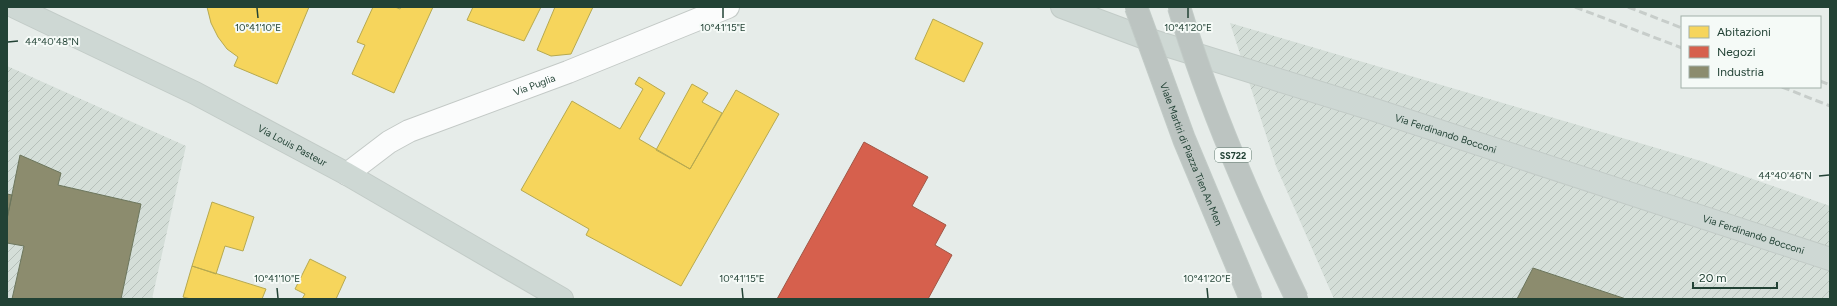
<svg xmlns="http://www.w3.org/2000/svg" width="1837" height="306" font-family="Figtree,sans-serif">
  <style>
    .industrial { fill: url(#industrial-furrows) }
    .homes { fill: #f6d55c; stroke: #b6a950 }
    .shops { fill: #d6604d; stroke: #a05746 }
    .industry { fill: #8c8c6e; stroke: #6c765d }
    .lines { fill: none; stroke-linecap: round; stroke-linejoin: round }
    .street-casing { stroke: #c3c9c6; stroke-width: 24 }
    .primary-casing { stroke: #c2cbc7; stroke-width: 24 }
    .street { stroke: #fbfcfc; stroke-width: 22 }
    .primary { stroke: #ced8d4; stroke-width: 22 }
    .rail { stroke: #c7cdca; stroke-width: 3; stroke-dasharray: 8 4; stroke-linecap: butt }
    .highway-bridge-casing { stroke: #c2cbc7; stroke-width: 24; stroke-linecap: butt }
    .highway-bridge { stroke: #bcc4c1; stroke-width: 22 }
    .ticks { fill: none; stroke: #224235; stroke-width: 1.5 }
    .labels { text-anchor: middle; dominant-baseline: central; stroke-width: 4; stroke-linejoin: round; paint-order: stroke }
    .shield { fill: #f5faf7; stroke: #61796f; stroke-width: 1 }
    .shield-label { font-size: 9px; font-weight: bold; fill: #224235 }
    .street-label { font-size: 10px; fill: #224235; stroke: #f5faf7 }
    .ticks-label { font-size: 10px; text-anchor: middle; fill: #224235; stroke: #f5faf7; stroke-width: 4; stroke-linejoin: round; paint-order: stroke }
  </style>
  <defs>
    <pattern id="industrial-furrows" width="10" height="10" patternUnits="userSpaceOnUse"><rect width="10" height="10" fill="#d4ded8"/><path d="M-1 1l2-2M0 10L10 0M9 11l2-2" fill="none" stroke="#b6c0ba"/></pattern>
  </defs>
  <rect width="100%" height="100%" fill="#e6ece9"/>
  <path class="industrial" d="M1230,23L1701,161L1830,206V299H1334L1276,166Z
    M7,66L186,146L152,299H7Z"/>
  <path class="homes" d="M207,7H309L277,84L234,66L238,57L227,49L218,37L211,23Z
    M373,7H395L400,9L401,7H433L394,93L352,74L365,45L357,42Z
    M473,7H541L524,41L467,20Z
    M555,7H593L571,54L551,56L537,50Z
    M933,19L983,43L964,82L915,59Z
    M639,77L665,93L639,139L690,169L736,90L779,114L681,286L586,235L589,229L521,190L572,101L620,129L643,89L635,84Z
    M692,84L708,93L702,102L722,113L690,169L656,150Z
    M212,202L254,217L243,251L225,246L216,274L192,266Z
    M310,259L346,277L336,299H302L305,294L295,289Z
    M192,266L266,289L262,299H191L183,297Z"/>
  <path class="shops" d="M864,142L928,177L912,206L946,225L935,245L952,255L928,299H777Z"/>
  <path class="industry" d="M20,155L61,173L58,185L141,204L121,299H12L24,246L7,243V219Z
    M7,194L12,195L7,219Z
    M1533,268L1626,299H1517Z"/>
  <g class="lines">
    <defs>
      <g id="street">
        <path id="s1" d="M347,174L389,142L409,131L568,72L728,7"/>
      </g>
      <g id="primary">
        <path id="s2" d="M15,7L195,93L347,174L562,299"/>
        <path id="s3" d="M1062,7L1153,41L1375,110L1830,259"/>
      </g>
    </defs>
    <use href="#street" class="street-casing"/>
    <use href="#primary" class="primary-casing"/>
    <use href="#street" class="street"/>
    <use href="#primary" class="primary"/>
    <path class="rail" d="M1575,7L1682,48
      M1628,7L1682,28
      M1820,81L1830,85
      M1782,87L1830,106"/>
    <defs>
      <g id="highway-bridge">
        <path id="s4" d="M1136,7L1184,139L1251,299"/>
        <path d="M1179,7C1209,107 1252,205 1297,299"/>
      </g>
    </defs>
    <use href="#highway-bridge" class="highway-bridge-casing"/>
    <use href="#highway-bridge" class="highway-bridge"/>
  </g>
  <path class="ticks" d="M257,8L258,18M723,8V18M1188,8V18M8,42L18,41M1819,176L1829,175M277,288L278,298M742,288L743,298M1207,288L1208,298"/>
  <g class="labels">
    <rect class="shield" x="1215" y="148" width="36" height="14" rx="3"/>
    <g class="shield-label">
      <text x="1233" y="155">SS722</text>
    </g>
    <g class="street-label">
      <text stroke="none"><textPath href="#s1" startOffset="209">Via Puglia</textPath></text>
      <text stroke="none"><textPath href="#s3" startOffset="404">Via Ferdinando Bocconi</textPath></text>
      <text stroke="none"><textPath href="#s2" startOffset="310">Via Louis Pasteur</textPath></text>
      <text stroke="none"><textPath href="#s4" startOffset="157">Viale Martiri di Piazza Tien An Men</textPath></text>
      <text stroke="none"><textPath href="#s3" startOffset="728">Via Ferdinando Bocconi</textPath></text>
    </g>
  </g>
  <g class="ticks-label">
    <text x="258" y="31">10°41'10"E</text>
    <text x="723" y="31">10°41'15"E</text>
    <text x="1188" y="31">10°41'20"E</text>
    <text x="52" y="45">44°40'48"N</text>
    <text x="1785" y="179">44°40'46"N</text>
    <text x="277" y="282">10°41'10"E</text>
    <text x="742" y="282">10°41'15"E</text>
    <text x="1207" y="282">10°41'20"E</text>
  </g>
  <rect width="1837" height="306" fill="none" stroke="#224235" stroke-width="16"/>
  <rect x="1681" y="16" width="140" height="72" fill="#f5faf7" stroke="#a1b0a9"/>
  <rect x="1689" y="26" width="20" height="12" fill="#f6d55c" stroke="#a1b0a9"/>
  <text x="1717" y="36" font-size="12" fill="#224235">Abitazioni</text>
  <rect x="1689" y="46" width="20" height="12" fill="#d6604d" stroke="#a1b0a9"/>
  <text x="1717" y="56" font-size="12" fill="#224235">Negozi</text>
  <rect x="1689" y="66" width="20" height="12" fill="#8c8c6e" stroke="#a1b0a9"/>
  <text x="1717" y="76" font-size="12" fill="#224235">Industria</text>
  <path d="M1693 282v6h84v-6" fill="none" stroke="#224235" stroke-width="2"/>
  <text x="1699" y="282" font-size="12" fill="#224235" stroke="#f5faf7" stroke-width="3" paint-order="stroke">20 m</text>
</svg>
